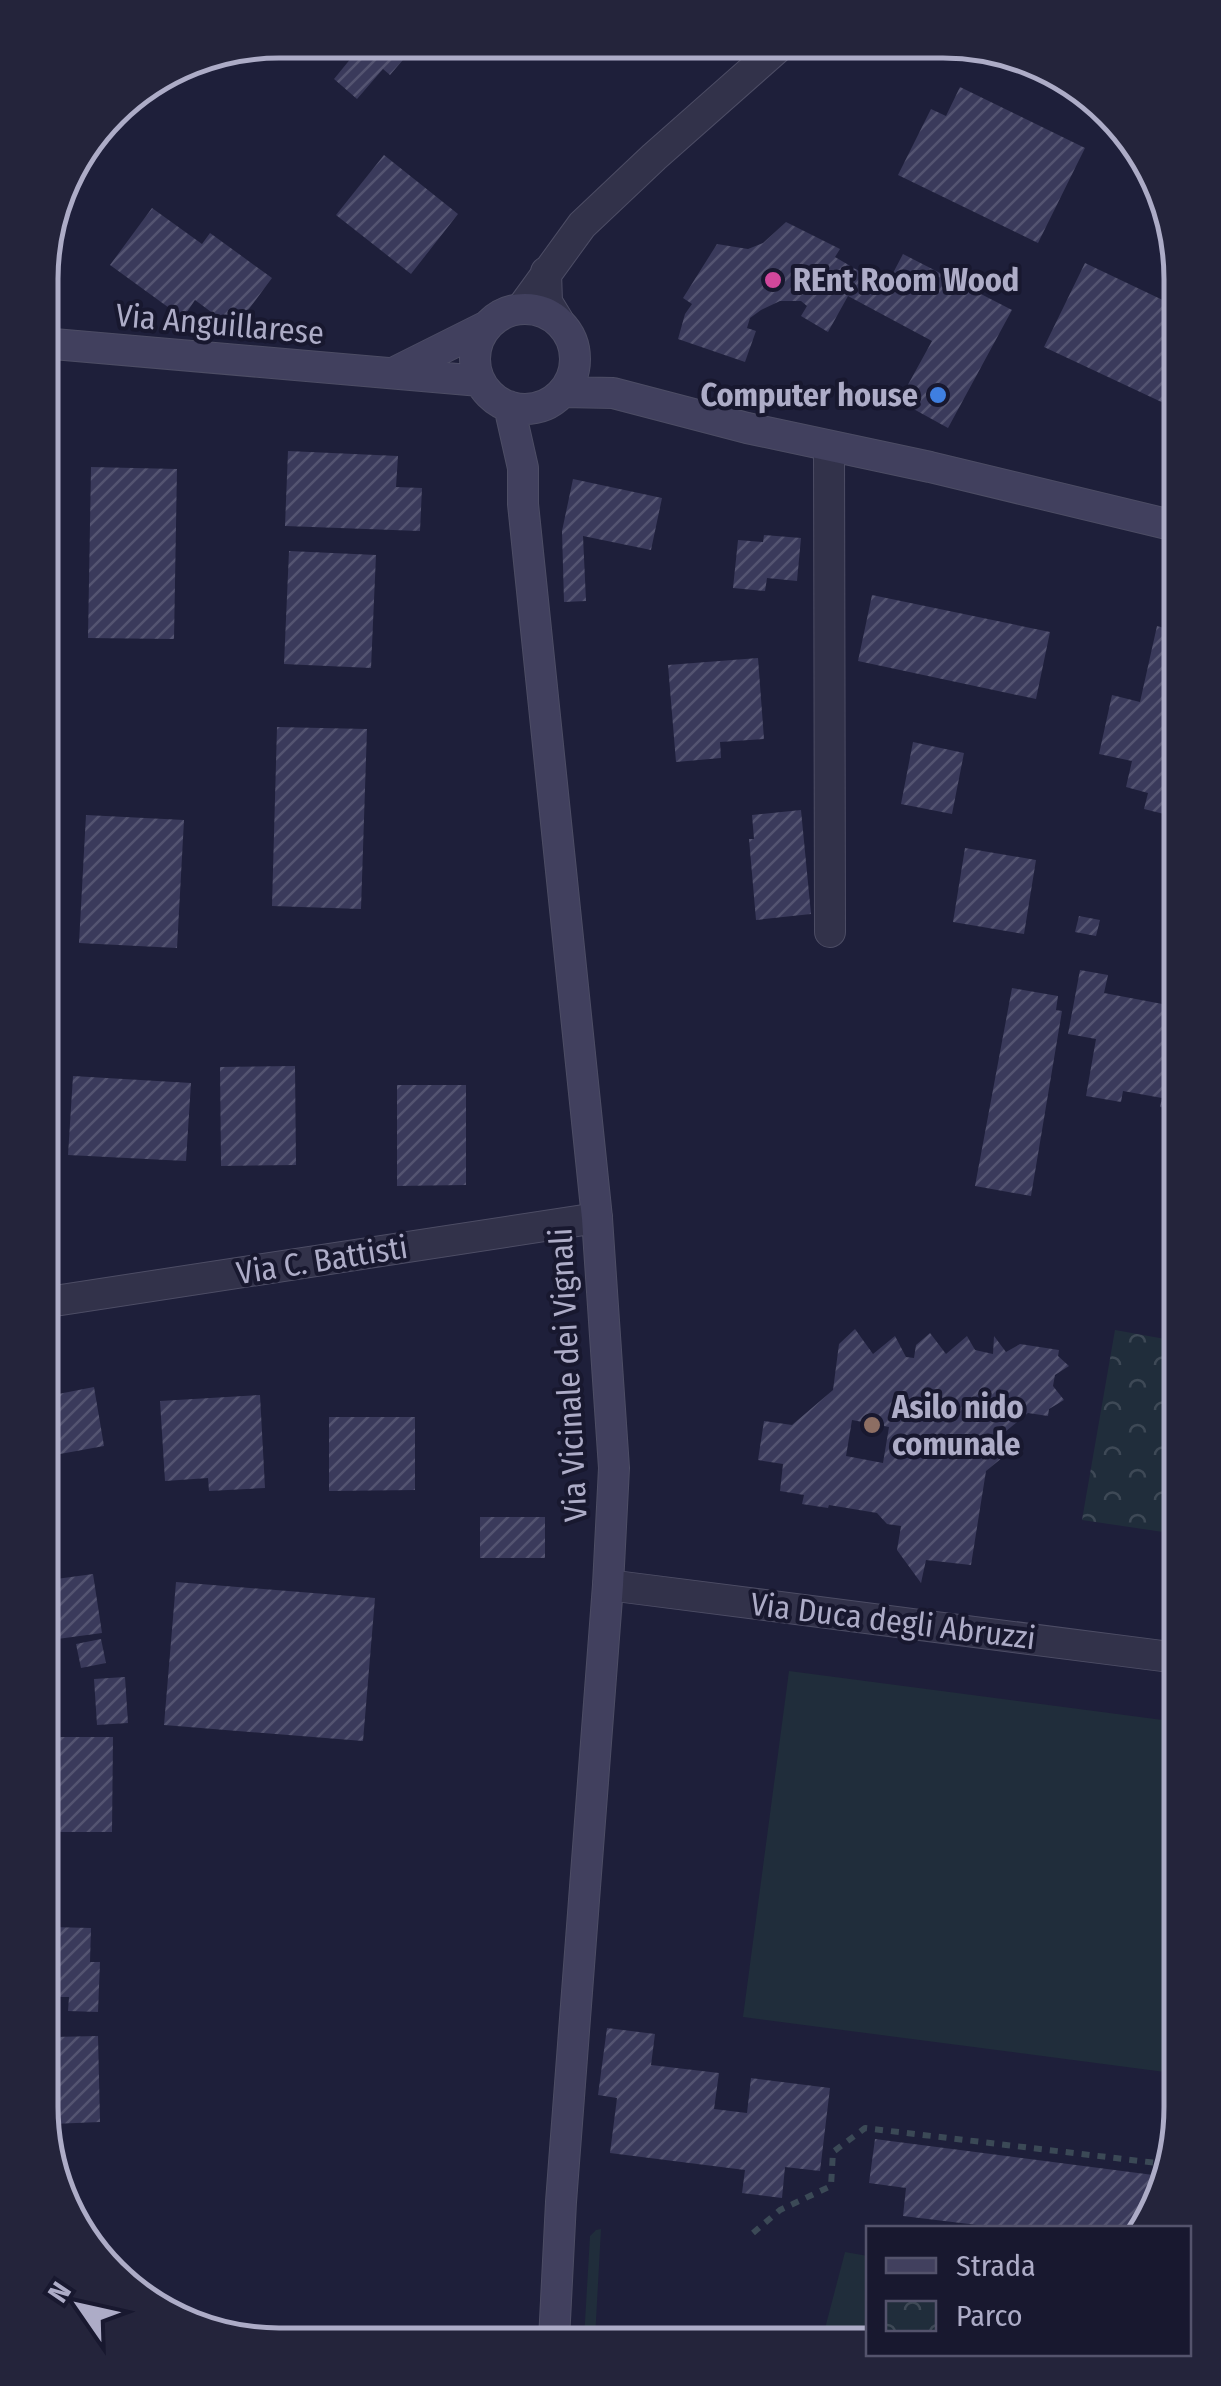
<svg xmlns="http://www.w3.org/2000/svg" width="1221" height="2386" font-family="'Fira Sans Condensed',sans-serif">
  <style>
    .grass { fill: #202d3b }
    .park { fill: url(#park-crowns) }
    .building { fill: url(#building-hatch); fill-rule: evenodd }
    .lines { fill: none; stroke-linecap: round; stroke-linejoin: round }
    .street-casing { stroke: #4d4d65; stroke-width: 32 }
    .secondary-casing { stroke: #4d4d65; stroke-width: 32 }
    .path { stroke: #3b4956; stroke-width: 6; stroke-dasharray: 8 8; stroke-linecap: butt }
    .street { stroke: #32324a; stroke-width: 30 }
    .secondary { stroke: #41405e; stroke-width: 30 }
    .hotel-dot { fill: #d1479c; stroke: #18182f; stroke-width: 4 }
    .shop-dot { fill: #3f7fe0; stroke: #18182f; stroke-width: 4 }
    .education-dot { fill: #8d6e63; stroke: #18182f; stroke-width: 4 }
    .labels { text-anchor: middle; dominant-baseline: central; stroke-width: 8; stroke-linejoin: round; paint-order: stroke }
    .poi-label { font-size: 32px; font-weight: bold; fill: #adacc7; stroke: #18182f; text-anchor: start }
    .street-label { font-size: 32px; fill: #adacc7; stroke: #18182f }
    .rim { fill: none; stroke: #adacc7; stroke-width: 5 }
  </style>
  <defs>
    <pattern id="park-crowns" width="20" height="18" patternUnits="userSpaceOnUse" patternTransform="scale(2.5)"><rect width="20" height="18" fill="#202d3b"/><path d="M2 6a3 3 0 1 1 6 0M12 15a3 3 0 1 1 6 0" fill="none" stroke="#3e4956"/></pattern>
    <pattern id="building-hatch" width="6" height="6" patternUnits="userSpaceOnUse" patternTransform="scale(2.5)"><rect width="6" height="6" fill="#3a3a5b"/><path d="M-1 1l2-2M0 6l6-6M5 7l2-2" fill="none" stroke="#545471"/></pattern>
  </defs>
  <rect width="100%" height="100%" fill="#1e1f3a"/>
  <path class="grass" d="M789,1671L1178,1722L1180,2074L743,2017Z
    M601,2229L595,2339H584L590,2236L596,2230Z
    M845,2252L868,2256V2336H823Z"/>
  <path class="park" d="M1115,1330L1176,1341L1177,1534L1082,1520Z"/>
  <path class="building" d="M365,41H419L390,75L383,69L357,99L334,79Z
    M960,87L1085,148L1038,243L898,175L931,109L946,116Z
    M384,155L458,214L411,274L336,215Z
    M152,208L202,244L210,233L272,278L234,329L195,300L183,318L110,265Z
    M786,222L840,249L835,257L864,274L860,282L882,294L903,254L1012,310L948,428L899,401L932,341L848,296L828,332L801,316L807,306L801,301H780L761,310L750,318L747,328L756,331L745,362L678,339L685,314L692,304L683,298L717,244L748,249L763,243Z
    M1085,263L1169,303L1170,406L1044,347Z
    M288,451L398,456L396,487L422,488L420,531L285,526Z
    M91,467L177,469L174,639L88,638Z
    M573,479L662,498L651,550L583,536L586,601L564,602L562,531Z
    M764,535L801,538L797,581L767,578L765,591L733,588L738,540L763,542Z
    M289,551L376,555L371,668L284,664Z
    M872,595L1050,632L1036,699L858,661Z
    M1157,626L1171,630L1172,816L1144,809L1148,793L1126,787L1132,761L1099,754L1112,695L1140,702Z
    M758,658L764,739L720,742L721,758L676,762L668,665Z
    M277,727L367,729L361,909L272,906Z
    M913,742L964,753L952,814L901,804Z
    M801,810L811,914L756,920L749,839H754L752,815Z
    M86,815L184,820L177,948L79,943Z
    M965,848L1036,860L1024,934L953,922Z
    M1079,916L1100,920L1096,936L1075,932Z
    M1080,970L1108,975L1104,993L1173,1006L1174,1110L1160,1107L1162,1098L1123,1091L1121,1102L1086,1096L1096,1039L1068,1034Z
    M1012,988L1058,996L1056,1010L1062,1011L1031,1196L975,1186Z
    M295,1066L296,1165L221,1166L220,1067Z
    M73,1076L191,1083L186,1161L68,1155Z
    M397,1085H466V1185L397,1186Z
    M855,1329L873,1354L895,1336L906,1357L914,1358L916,1345L930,1333L946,1354L967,1336L975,1350L993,1354L994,1336L1006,1352L1020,1344L1059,1350L1058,1356L1069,1366L1055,1375L1053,1386L1064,1400L1049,1409L1048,1416L1028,1413L994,1441L1020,1443L986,1471L971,1565L926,1560L921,1583L897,1550L901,1526L887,1524L877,1513L829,1505L828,1508L802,1504L804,1495L780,1491L783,1464L758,1460L764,1421L792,1425L833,1390L839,1344ZM852,1420L889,1427L883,1463L846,1456Z
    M94,1387L104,1446L49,1456L48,1396Z
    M260,1395L265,1488L209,1491L208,1478L165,1481L160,1401Z
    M329,1417H415V1490L329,1491Z
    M480,1517H545V1558H480Z
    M93,1574L102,1633L50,1640L49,1580Z
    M176,1582L375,1598L363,1741L164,1725Z
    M101,1639L106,1663L81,1668L76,1644Z
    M125,1677L128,1723L97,1725L94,1679Z
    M50,1737H113L112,1832H51Z
    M51,1927L91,1928L90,1962H100L98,2012L68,2011L69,1997H51Z
    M607,2028L655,2034L651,2065L719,2073L714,2109L747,2113L751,2078L830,2088L820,2171L785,2167L782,2198L742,2193L745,2170L610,2153L617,2098L598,2095Z
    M98,2036L100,2122L52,2124V2037Z
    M875,2139L1161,2176L1141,2228H1002L903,2216L906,2188L869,2183Z"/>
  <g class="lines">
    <defs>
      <path id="street" d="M546,272L547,302L558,320
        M521,309L582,225L654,157L783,43
        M829,446L830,932
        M48,1302L597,1218
        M608,1585L1178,1658"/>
      <path id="secondary" d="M475 359a50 50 0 1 1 100 0a50 50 0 1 1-100 0Z
        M42,343L480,381
        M393,373L487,326
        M563,392L613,393L747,428L930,467L1171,525
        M509,406L523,468V504L597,1218L614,1468L608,1585L561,2202L554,2340"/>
    </defs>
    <use href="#street" class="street-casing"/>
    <use href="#secondary" class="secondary-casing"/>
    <path class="path" d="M49,225L138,89
      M1176,1416C1165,1432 1164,1448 1176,1464
      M753,2233L780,2210L831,2186L833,2152L865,2128L1165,2164"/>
    <use href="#street" class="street"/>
    <use href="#secondary" class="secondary"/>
  </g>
  <circle class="hotel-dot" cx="773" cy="280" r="10"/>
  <circle class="shop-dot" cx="938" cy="395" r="10"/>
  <circle class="education-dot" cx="872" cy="1425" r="10"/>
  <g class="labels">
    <g class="poi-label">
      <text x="793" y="280">REnt Room Wood</text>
      <text x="918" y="395" text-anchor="end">Computer house</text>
      <text x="892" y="1407">Asilo nido<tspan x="892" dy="37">comunale</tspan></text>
    </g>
    <g class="street-label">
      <text transform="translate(220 324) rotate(5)">Via Anguillarese</text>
      <text transform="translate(322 1260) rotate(-9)">Via C. Battisti</text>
      <text transform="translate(568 1375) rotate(-93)">Via Vicinale dei Vignali</text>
      <text transform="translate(893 1621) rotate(7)">Via Duca degli Abruzzi</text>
    </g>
  </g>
  <path d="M0 0H1221V2386H0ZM279 58H943A221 221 0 0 1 1164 279V2107A221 221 0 0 1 943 2328H279A221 221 0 0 1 58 2107V279A221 221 0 0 1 279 58Z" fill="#24243b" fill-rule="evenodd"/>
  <path class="rim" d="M279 58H943A221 221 0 0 1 1164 279V2107A221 221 0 0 1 943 2328H279A221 221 0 0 1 58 2107V279A221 221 0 0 1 279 58Z"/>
  <rect x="866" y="2226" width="325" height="130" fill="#18182f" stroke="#54536c" stroke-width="2.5"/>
  <rect x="886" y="2258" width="50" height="15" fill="#41405e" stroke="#54536c" stroke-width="2.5"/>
  <text x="956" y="2276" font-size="30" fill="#adacc7">Strada</text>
  <rect x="886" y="2301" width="50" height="30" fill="url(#park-crowns)" stroke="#54536c" stroke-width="2.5"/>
  <text x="956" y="2326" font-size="30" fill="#adacc7">Parco</text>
  <g transform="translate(80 2306) rotate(304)" stroke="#18182f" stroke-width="8" paint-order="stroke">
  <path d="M0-8L18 38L0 25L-18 38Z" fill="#adacc7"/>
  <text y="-15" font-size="28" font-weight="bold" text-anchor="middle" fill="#adacc7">N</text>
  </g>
</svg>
